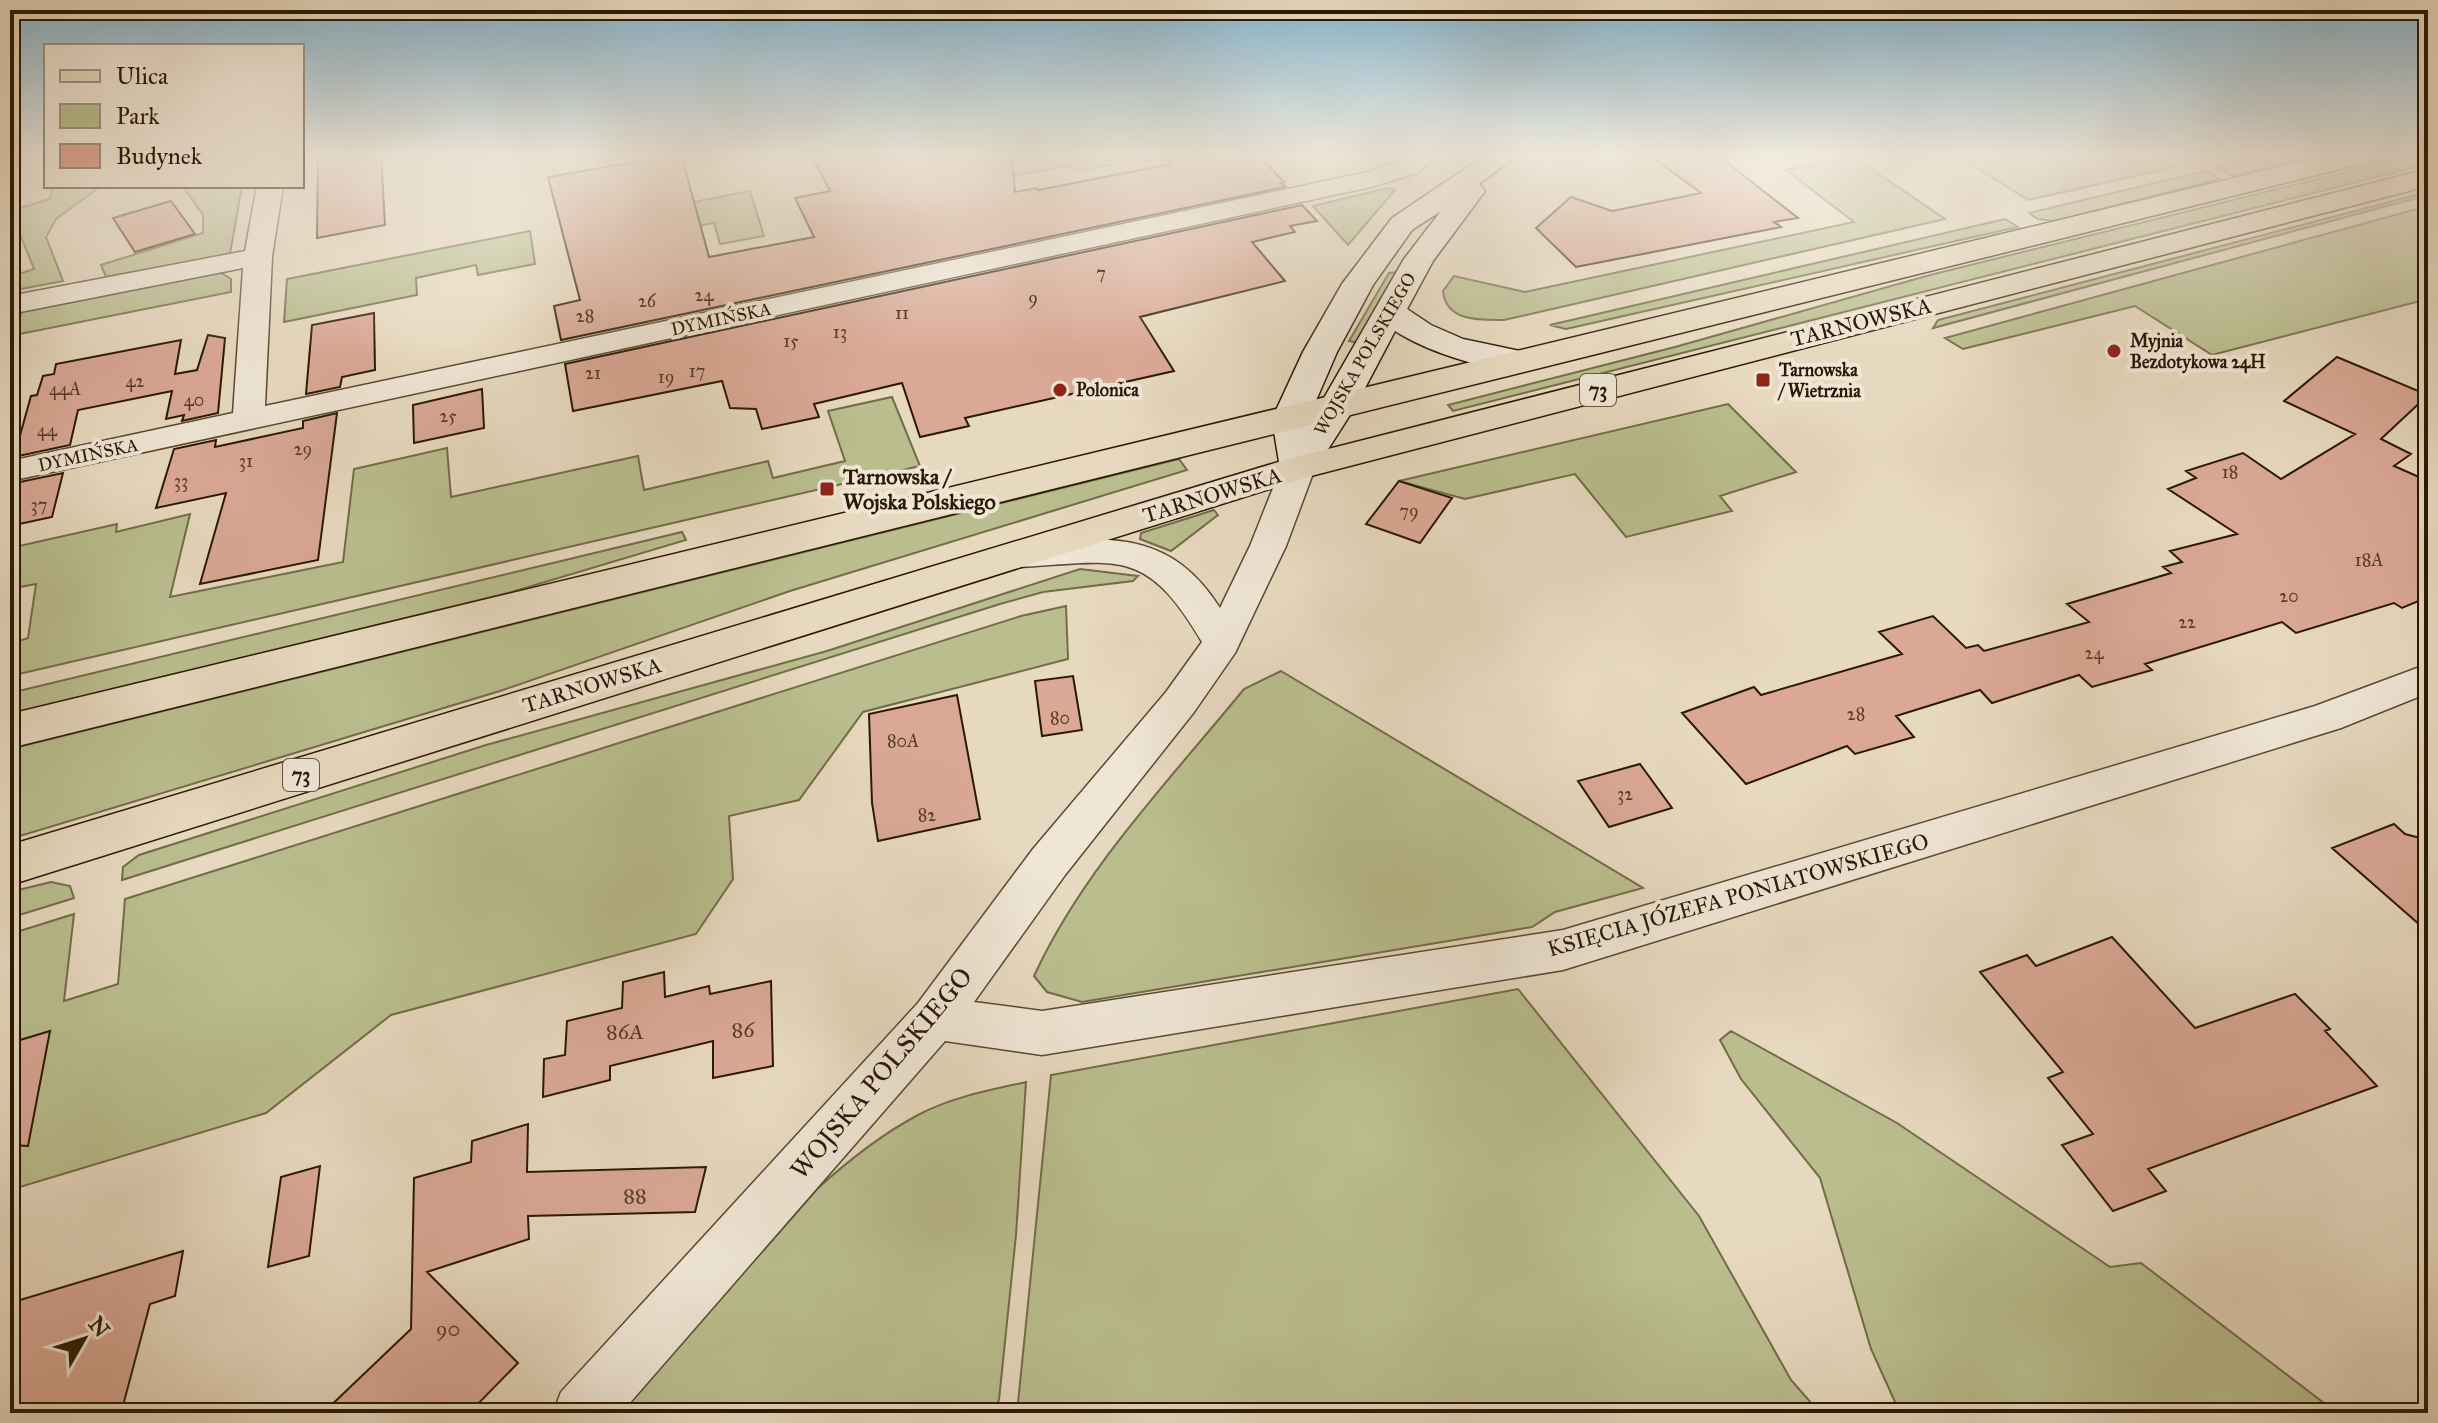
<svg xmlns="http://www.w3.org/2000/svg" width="2438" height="1423" font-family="'IM FELL Great Primer',serif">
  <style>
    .green { fill: #babe8f; stroke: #726c48; stroke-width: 2 }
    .building { fill: #daa895; stroke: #2b1902; stroke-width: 2 }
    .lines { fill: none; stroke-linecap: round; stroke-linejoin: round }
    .street-casing { stroke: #5a4931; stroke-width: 3 }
    .secondary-casing { stroke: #2b1902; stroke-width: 3 }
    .primary-casing { stroke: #2b1902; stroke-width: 3 }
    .street { fill: #efe6d5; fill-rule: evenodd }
    .secondary { fill: #efe6d5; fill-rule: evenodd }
    .primary { fill: #e7d9bf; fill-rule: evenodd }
    .poi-dot { fill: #8f2418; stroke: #efe6d5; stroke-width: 3 }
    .labels { text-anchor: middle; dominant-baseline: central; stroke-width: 8; stroke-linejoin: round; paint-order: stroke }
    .number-label { font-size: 18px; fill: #573d27 }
    .far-street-label { font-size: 18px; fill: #2b1902; stroke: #efe6d5 }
    .far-poi-label { font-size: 18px; font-weight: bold; fill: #2b1902; stroke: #efe6d5; text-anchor: start }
    .shield { fill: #efe6d5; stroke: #665641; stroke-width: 2 }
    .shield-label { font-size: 20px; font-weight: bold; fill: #2b1902 }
    .street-label { font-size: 22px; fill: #2b1902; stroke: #efe6d5 }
    .poi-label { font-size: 22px; font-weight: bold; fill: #2b1902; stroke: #efe6d5; text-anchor: start }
    .near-number-label { font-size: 22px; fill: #573d27 }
    .near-street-label { font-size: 26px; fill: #2b1902; stroke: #efe6d5 }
  </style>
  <rect width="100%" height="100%" fill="#e7d9bf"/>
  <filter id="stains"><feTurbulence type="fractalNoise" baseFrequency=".0025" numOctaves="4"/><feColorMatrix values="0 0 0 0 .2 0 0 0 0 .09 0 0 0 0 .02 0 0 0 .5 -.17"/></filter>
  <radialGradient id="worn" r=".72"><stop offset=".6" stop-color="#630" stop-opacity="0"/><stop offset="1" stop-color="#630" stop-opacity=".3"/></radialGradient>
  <path class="green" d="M984,154H1120L1126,162L1078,171L1074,165L976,182L963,157Z
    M1955,154H2152L2175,167L2028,200Z
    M2277,154H2327L2233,176L2217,167Z
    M2419,154H2428V164L1453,411L1448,405L1675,347L1930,275Z
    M1854,157L1945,219L1504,320C1480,320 1446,322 1443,291L1454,276L1525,292L1854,222L1786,170Z
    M2205,171L2220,179L2054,221L2038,219L2029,213Z
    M52,186H101L56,219L46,237L63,281L10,291V277L34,269L18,229L10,231V211L50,199Z
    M183,186H242L230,254L106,277L101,265L203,233V215Z
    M1387,188L1395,190L1348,245L1313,206Z
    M750,191L764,236L720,244L714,223L592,245L588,223Z
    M2428,192V195L1933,328L1938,320Z
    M2428,206V299L2212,355L2135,306L1963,349L1945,338Z
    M2005,219L2018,227L1566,329L1550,325Z
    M530,231L535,264L478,275L476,265L416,278L417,295L284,322L287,279Z
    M220,272L231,279V292L10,336L22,311Z
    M1397,272L1359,343L1349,341L1389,273Z
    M892,397L920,466L10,676V644L28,638L36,584L10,589V548L117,524L116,532L190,514L170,597L343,562L354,469L447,448L451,497L638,456L644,490L768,461L773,478L845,461L828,411Z
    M1728,404L1796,472L1720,496L1732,511L1626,537L1575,474L1465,499L1399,481Z
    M1179,459L1187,470L790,591L500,691L10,839V749Z
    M1214,510L1218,515L1171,551L1140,539L1141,533Z
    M682,532L686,540L508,593L10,714V693Z
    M1080,569L1138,576L1133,581L1043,592L1000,604L122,880L123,867L139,855L486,745L827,651Z
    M1066,606L1068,659L863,712L799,800L729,816L733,879L696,934L391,1015L266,1113L10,1190V934L74,914L64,1001L118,984L125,899L1021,616Z
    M1281,671L1643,888L1555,912L1532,927L1082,1002L1047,992L1034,976C1083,869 1170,780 1244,689Z
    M51,882L70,886L74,898L10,918V892Z
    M1518,989L1699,1216L1791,1380L1820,1413H1017L1051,1075Z
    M1731,1031L1897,1123L2110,1267L2141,1263L2337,1413H1900L1871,1349L1820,1178L1741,1079L1720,1040Z
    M1026,1082L1016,1235L999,1400L992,1413H620L818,1188C848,1161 882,1134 918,1115C952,1097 990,1090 1026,1082Z"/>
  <path class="building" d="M318,154H381L385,225L317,238Z
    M681,154L709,257L814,237L795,198L830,191L811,154H1012L1015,192L1037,188L1038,190L1171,164L1163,154H1257L1284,182L1281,183L1285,187L561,340L554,306L580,300L548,177Z
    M1648,154H1716L1798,218L1774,222L1781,227L1576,267L1536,228L1571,197L1612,211L1701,193Z
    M171,201L195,234L135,252L113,218Z
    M1302,205L1317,221L1290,226L1295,232L1252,242L1285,281L1140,317L1174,371L965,418L969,426L920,437L902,383L814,404L819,417L762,429L756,409L730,408L722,381L573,411L565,364Z
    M374,313L375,370L342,377L340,387L306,394L312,325Z
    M208,335L225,338L218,413L182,421L184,415L166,419L172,391L78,410L70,445L14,457L31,396L37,395L43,376L54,374L56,364L181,340L175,374L197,370Z
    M2337,357L2428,395L2381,439L2411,454L2394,466L2428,481V597L2402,608L2394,603L2296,633L2282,622L2145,664L2152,670L2092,687L2079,675L1992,703L1980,690L1896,716L1914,737L1855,754L1847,746L1746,784L1682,713L1754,687L1761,695L1902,654L1879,632L1933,616L1966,648L1978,645L1984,651L2089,622L2067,604L2171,573L2163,567L2182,562L2170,551L2237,534L2168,489L2196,478L2186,471L2243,453L2281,479L2355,434L2284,401Z
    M482,389L484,428L414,443L413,405Z
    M337,413L318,560L200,584L226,493L156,508L174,449L216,440L215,447L303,428V421Z
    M63,473L52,517L10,526V484Z
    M1399,481L1452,498L1420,543L1366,524Z
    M1073,676L1082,730L1042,736L1035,681Z
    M957,695L980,819L878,841L872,803L869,714Z
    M1640,764L1672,808L1609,827L1578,781Z
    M2394,824L2405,834L2428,840V932L2332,848Z
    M2112,937L2195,1028L2295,994L2330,1029L2325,1031L2377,1086L2148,1169L2166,1191L2113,1211L2062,1145L2093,1134L2048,1078L2063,1072L1980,972L2027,955L2036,966Z
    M664,972L665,997L709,986L710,994L771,981L773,1066L713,1078V1041L610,1066V1080L543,1097L544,1059L565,1055L567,1021L622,1008L623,982Z
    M50,1031L28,1146L10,1145V1043Z
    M528,1124L527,1172L706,1167L695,1212L528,1216L529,1239L427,1272L518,1363L469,1413H323L411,1329L414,1178L471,1162L472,1141Z
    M320,1166L309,1256L268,1267L281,1177Z
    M183,1251L175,1296L150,1304L121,1413H10V1303Z"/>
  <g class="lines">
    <defs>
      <path id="street" d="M1413,154H1440L1417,173L1371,187L10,481V461L233,413L243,268L10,314V296L245,251L257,186H283L272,257L265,406L1368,172L1399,162Z
        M1298,458L1310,461L1315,468L1286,546L1235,653L1194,712L1065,875L974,1002L1042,1011L1563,930L2315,706L2428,664V693L2341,728L1563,970L1042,1055L945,1041L621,1413H553L561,1392L918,1003L1033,849L1166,692L1202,642C1145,545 1118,562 1017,567L1004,563L999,555L1004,547L1017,543C1103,539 1167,525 1220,608L1250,546L1281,468L1286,461Z"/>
      <path id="secondary" d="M1487,154H1519L1479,184L1485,191L1433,261L1407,309L1431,325L1463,339L1534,354L1539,361L1534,368C1498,377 1426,351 1395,331L1355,407L1311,476L1298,479L1285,476L1280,468L1272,419L1303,352L1342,284L1392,218ZM1441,211L1404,259L1309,424L1308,419L1337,352L1373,285L1412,230Z"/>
      <path id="primary" d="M2334,154H2381L2377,160L10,748V714Z
        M2428,169V186L1311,476L10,885V845L1285,460Z"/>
    </defs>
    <use href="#street" class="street-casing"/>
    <use href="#secondary" class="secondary-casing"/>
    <use href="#primary" class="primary-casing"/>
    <use href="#street" class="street"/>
    <use href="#secondary" class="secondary"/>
    <use href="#primary" class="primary"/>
  </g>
  <linearGradient id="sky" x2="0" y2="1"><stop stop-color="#87b6d0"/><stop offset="0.44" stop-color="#f4eee2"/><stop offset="1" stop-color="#f4eee2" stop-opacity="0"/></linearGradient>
  <rect width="2438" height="353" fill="url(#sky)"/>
  <g class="poi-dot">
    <circle cx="2114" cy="351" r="8"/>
    <rect x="1755" y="372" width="16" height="16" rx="4"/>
    <circle cx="1060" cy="390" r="8"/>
    <rect x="819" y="481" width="16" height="16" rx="4"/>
  </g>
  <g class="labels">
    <g class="number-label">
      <text x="1101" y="273">7</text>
      <text x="704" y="295">24</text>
      <text x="1033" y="298">9</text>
      <text x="647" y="301">26</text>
      <text x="902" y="313">11</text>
      <text x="585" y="316">28</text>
      <text x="840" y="332">13</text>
      <text x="791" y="341">15</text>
      <text x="697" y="371">17</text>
      <text x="593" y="373">21</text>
      <text x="666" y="377">19</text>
      <text x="135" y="381">42</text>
      <text x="65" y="389">44A</text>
      <text x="194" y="400">40</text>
      <text x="448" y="416">25</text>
      <text x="47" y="430">44</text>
      <text x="303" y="449">29</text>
      <text x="246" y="461">31</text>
      <text x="2230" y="472">18</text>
      <text x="181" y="481">33</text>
      <text x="39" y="505">37</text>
      <text x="1409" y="511">79</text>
      <text x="2369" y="560">18A</text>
      <text x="2289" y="596">20</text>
      <text x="2187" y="622">22</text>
      <text x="2094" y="653">24</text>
      <text x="1856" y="714">28</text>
      <text x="1060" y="718">80</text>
      <text x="903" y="741">80A</text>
      <text x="1625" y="794">32</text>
      <text x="927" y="815">82</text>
    </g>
    <g class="far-street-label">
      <text transform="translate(721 319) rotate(-12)">DYMIŃSKA</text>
      <text transform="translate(1365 354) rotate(-60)">WOJSKA POLSKIEGO</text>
      <text transform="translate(88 455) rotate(-12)">DYMIŃSKA</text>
    </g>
    <g class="far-poi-label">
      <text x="2130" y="341">Myjnia<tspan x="2130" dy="21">Bezdotykowa 24H</tspan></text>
      <text x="1779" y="370">Tarnowska<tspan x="1779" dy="21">/ Wietrznia</tspan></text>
      <text x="1076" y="390">Polonica</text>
    </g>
    <g class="shield">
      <rect x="1580" y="374" width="36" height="32" rx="6"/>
      <rect x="283" y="759" width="36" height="32" rx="6"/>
    </g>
    <g class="shield-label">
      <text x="1598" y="390">73</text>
      <text x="301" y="775">73</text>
    </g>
    <g class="street-label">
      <text transform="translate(1861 322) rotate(-14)">TARNOWSKA</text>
      <text transform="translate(1212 495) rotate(-17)">TARNOWSKA</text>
      <text transform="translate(592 685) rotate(-17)">TARNOWSKA</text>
      <text transform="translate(1738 895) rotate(-16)">KSIĘCIA JÓZEFA PONIATOWSKIEGO</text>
    </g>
    <g class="poi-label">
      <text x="843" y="476">Tarnowska /<tspan x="843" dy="25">Wojska Polskiego</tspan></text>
    </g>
    <g class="near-number-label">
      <text x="743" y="1029">86</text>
      <text x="625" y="1031">86A</text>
      <text x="635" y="1195">88</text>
      <text x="448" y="1328">90</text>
    </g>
    <g class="near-street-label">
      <text transform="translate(881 1073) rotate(-50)">WOJSKA POLSKIEGO</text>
    </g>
  </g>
  <rect width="2438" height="1423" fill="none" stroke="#e7d9bf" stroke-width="40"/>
  <rect x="12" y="12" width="2414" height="1399" fill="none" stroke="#2b1902" stroke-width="4"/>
  <rect x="20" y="20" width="2398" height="1383" fill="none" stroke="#2b1902" stroke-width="2"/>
  <rect x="44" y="44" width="260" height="144" fill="#efe6d5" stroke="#a19481" stroke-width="2"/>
  <rect x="60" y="70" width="40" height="12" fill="#e7d9bf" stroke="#a19481" stroke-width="2"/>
  <text x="116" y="84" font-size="24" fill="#2b1902">Ulica</text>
  <rect x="60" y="104" width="40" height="24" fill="#babe8f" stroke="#a19481" stroke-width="2"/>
  <text x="116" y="124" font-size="24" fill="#2b1902">Park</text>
  <rect x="60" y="144" width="40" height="24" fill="#daa895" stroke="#a19481" stroke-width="2"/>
  <text x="116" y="164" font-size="24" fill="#2b1902">Budynek</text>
  <g transform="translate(84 1339) rotate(51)" stroke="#efe6d5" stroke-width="6" paint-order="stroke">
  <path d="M0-6L14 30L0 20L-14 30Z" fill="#2b1902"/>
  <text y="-12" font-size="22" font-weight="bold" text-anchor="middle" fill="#2b1902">N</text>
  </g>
  <rect width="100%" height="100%" filter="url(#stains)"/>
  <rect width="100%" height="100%" fill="url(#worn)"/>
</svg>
